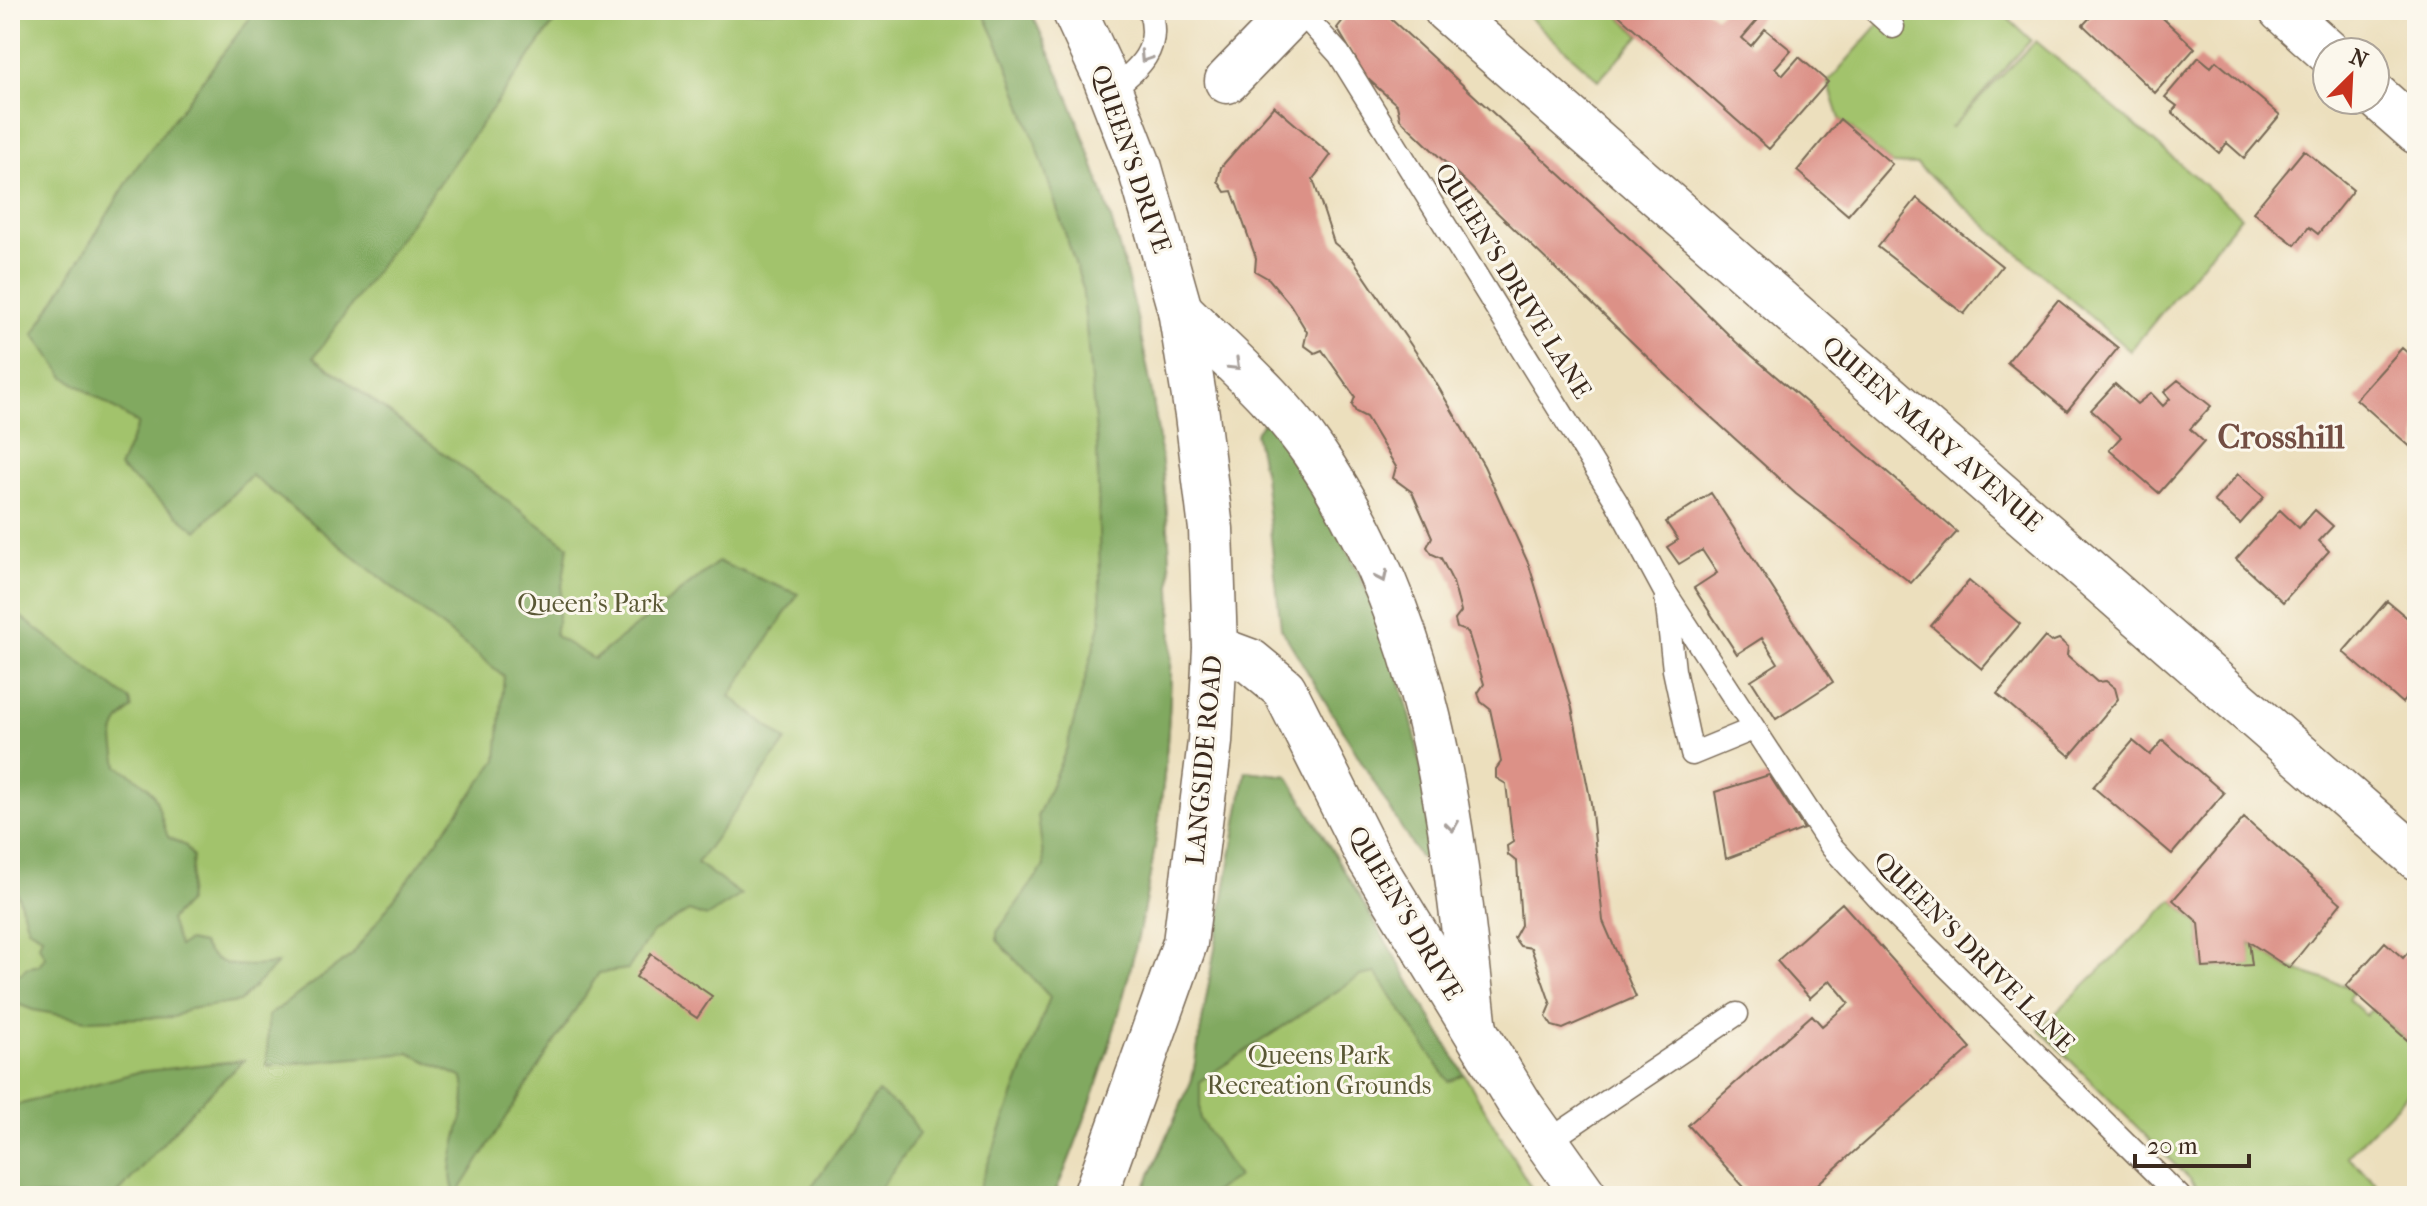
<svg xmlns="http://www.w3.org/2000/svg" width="2427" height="1206" font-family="'IM FELL French Canon',serif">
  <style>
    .green { fill: #a2c36c; stroke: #6e7645; stroke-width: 2 }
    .forest { fill: #81a960; stroke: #5e6a3f; stroke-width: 2 }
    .building { fill: #dc9187 }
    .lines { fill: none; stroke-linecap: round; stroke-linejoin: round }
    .service-casing { stroke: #796956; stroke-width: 25 }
    .minor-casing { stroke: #796956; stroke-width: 47 }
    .tertiary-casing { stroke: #796956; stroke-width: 47 }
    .service { stroke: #fff; stroke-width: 22 }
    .minor { stroke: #fff; stroke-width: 44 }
    .tertiary { stroke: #fff; stroke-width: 44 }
    .oneway { stroke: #a79f9a }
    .labels { text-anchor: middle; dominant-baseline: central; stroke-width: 6; stroke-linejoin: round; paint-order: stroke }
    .street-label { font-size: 26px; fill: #3b2a1e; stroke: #fbf7ec }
    .park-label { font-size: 26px; fill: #5a5835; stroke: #fbf7ec }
    .district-label { font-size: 34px; font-weight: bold; fill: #734e43; stroke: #fbf7ec }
  </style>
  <rect width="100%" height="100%" fill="#fbf7ec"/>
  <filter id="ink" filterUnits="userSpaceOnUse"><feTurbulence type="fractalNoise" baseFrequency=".0125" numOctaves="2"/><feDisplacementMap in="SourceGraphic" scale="16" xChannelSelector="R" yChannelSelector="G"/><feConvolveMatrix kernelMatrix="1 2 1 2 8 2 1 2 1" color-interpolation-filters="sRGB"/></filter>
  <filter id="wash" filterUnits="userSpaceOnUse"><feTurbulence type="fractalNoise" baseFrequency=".006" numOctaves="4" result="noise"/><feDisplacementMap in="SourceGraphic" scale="32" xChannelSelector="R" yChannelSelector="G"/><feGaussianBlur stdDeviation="1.8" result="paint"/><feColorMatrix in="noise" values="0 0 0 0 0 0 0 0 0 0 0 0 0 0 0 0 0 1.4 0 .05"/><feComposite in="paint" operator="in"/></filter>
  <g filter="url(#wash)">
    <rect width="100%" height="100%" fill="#ecdfbd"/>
    <path class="green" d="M10,10H1030C1210,387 1219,811 1054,1196H10Z
      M1521,10H1613L1640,35L1599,80Z
      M1881,10H1999L2031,40L1950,129L2036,41L2241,216L2130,351L1917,165L1892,164L1840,119L1828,82L1886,16Z
      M1246,771L1288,776L1536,1196H1141L1192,1080Z
      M2173,900L2199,923L2203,968L2251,965L2249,942L2289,968L2346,986L2353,992L2348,999L2366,1015L2372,1009L2417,1049V1084L2347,1156L2390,1196H2206L2039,1029Z"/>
    <path class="forest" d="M256,10H563L314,357L568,546L555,636L594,659L718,562L798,594L730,696L786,741L697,863L741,895L706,917L689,911L652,933L628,969L599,973L456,1196C439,1160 473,1117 463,1078L409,1053L267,1066L268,1016L352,955L497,760L504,676L251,475L197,531L119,468L138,424L65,377L34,334L136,168Z
      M982,10H1030C1210,387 1219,812 1054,1196H976L1050,997L997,940V932L1044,866L1038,815L1066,750L1101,621L1097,444L1082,285L1037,147L1005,59Z
      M1263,423H1269C1336,511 1382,613 1411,719C1423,764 1426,813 1433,859L1430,860L1419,857L1281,628L1264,475L1255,433Z
      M16,613L130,700L132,708C107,730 114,738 118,766C162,793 152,793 168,837L186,846L193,857L187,902L170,920L179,946L188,941L202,944C218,972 249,966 277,964L239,1002L189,1009L174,1017L87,1020L33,1010L10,1001V972L21,974L26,968L39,965L45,957L39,945L42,936L28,928L18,895L10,884V617Z
      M1246,771L1288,776L1464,1074L1449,1082L1376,973L1360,976L1200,1081V1119L1238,1177L1207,1196H1141L1192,1080Z
      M244,1060L194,1108L116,1196H10V1107L138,1072Z
      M878,1092L910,1117L919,1134L875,1196H805Z"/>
    <g id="blocks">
      <path class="building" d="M1351,10H1381L1651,258L1736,342L1957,532L1911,583L1796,494L1689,397L1400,119L1397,105L1367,78L1337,28Z
        M1613,10H1707L1716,17L1723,10H1754L1761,16L1742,38L1751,46L1765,29L1791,50L1775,68L1783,75L1799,57L1828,82L1769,149Z
        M2097,10H2154L2195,48L2155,93L2083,25Z
        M2199,57L2211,67L2216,61L2280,115L2244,158L2227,143L2219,153L2172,112L2177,106L2165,97Z
        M1274,106L1331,155L1313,179L1334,243L1352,258L1432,376L1484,466L1529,565L1572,708L1591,803L1603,921L1636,997L1563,1029L1552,1026L1546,1017L1551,1005L1531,948L1520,946L1514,938L1521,925L1517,862L1508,855L1507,846L1513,842L1506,784L1496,778V769L1501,762L1495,732L1490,709L1481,702L1478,693L1484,684L1468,632L1457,628L1455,620L1461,612L1453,582L1441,558L1432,554L1427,547L1432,537L1412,492L1393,478L1396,467L1366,417L1356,412L1352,405L1355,397L1322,350L1315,353L1304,345L1307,332L1290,304L1269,279L1255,271L1256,258L1232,191L1225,192L1218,181L1221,167Z
        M1840,119L1892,164L1848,215L1797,171Z
        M2304,150L2353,190L2318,234L2309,227L2295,245L2253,212Z
        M1917,198L2002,266L1964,314L1878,247Z
        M2058,300L2118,348L2067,411L2007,362Z
        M2402,348L2417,361V446L2414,450L2356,399Z
        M2178,380L2211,406L2190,429L2204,442L2159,493L2109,450L2121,437L2091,410L2115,384L2137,404L2151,393L2163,406L2170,399L2164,392Z
        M2238,474L2264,497L2240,524L2214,501Z
        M1711,493L1833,682L1776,719L1751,680L1778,663L1762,638L1737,654L1694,588L1717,573L1702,550L1679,564L1667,547L1678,540L1666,522Z
        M2280,510L2299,528L2315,510L2333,526L2319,541L2329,551L2283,602L2236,559Z
        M1969,581L2020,624L1982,669L1931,626Z
        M2387,601L2417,626V707L2406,698L2402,703L2343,652Z
        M2045,637L2051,642L2059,639L2068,647L2067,655L2097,682L2106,681L2115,688L2118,699L2070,756L1997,694Z
        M2163,740L2224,793L2172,854L2093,787L2133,741L2150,755Z
        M1769,775L1804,829L1726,859L1715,792Z
        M2244,818L2341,903L2289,968L2249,942L2252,965L2203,968L2199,923L2173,900Z
        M1842,903L1971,1048L1804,1196H1752L1688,1125L1812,1015L1822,1026L1849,1003L1830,980L1810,998L1777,961Z
        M2385,942L2403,958L2411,949L2417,955V1042L2414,1046L2346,986Z
        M651,954L712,996L697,1018L636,977Z"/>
    </g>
  </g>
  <g filter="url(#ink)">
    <use href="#blocks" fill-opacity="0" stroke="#796956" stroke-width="2"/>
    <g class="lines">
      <defs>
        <path id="service" d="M1299,10L1339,54L1616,501L1665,592L1831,846L1882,902L2179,1196
          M1874,10L1893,27
          M1110,90C1139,70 1163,48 1149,10
          M1666,597L1674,670L1692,754L1753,729
          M1547,1142L1737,1014"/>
        <path id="minor" d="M1446,10L2417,858
          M2281,10L2328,52
          M1227,81L1296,10
          M2375,95L2417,132
          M1180,310C1225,355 1277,398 1313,451C1435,628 1452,823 1475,1030"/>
        <path id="tertiary" d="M1074,10L1104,75L1140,168L1180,310L1197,415L1211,529L1215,648L1210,742L1185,943L1095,1196
          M1215,648L1250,661L1284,689L1368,856L1521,1106L1585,1196"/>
      </defs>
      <use href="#service" class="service-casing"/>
      <use href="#minor" class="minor-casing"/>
      <use href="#tertiary" class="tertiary-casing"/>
      <use href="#service" class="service"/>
      <use href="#minor" class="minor"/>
      <use href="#tertiary" class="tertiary"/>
    </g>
    <defs><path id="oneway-chevron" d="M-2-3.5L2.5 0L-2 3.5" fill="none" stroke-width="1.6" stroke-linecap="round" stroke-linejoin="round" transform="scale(2)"/></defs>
    <g class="oneway">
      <use href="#oneway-chevron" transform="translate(1145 57) rotate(123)"/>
      <use href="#oneway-chevron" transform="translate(1235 365) rotate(44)"/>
      <use href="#oneway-chevron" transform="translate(1382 577) rotate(65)"/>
      <use href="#oneway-chevron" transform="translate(1452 826) rotate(82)"/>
    </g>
  </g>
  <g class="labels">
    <g class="street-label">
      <text transform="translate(1131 159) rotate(71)">QUEEN'S DRIVE</text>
      <text transform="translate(1513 281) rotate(58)">QUEEN'S DRIVE LANE</text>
      <text transform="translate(1932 434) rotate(41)">QUEEN MARY AVENUE</text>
      <text transform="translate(1204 760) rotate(-85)">LANGSIDE ROAD</text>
      <text transform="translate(1405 913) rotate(59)">QUEEN'S DRIVE</text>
      <text transform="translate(1974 952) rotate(45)">QUEEN'S DRIVE LANE</text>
    </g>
    <g class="park-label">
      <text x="591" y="603">Queen's Park</text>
      <text x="1319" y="1055">Queens Park<tspan x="1319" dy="30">Recreation Grounds</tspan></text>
    </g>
    <g class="district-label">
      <text x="2281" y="437">Crosshill</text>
    </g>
  </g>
  <rect width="2427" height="1206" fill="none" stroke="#fbf7ec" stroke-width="40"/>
  <g transform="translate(2351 76) rotate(24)"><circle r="38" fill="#fbf7ec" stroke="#aea59a" stroke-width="2"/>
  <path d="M0-6L14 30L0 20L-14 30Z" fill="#c8321e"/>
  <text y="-12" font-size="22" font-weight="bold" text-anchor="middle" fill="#3b2a1e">N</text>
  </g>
  <path d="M2135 1154v12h114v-12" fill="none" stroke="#3b2a1e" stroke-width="4"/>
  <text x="2147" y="1154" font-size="24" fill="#3b2a1e" stroke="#fbf7ec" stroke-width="6" paint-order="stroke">20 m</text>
</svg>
